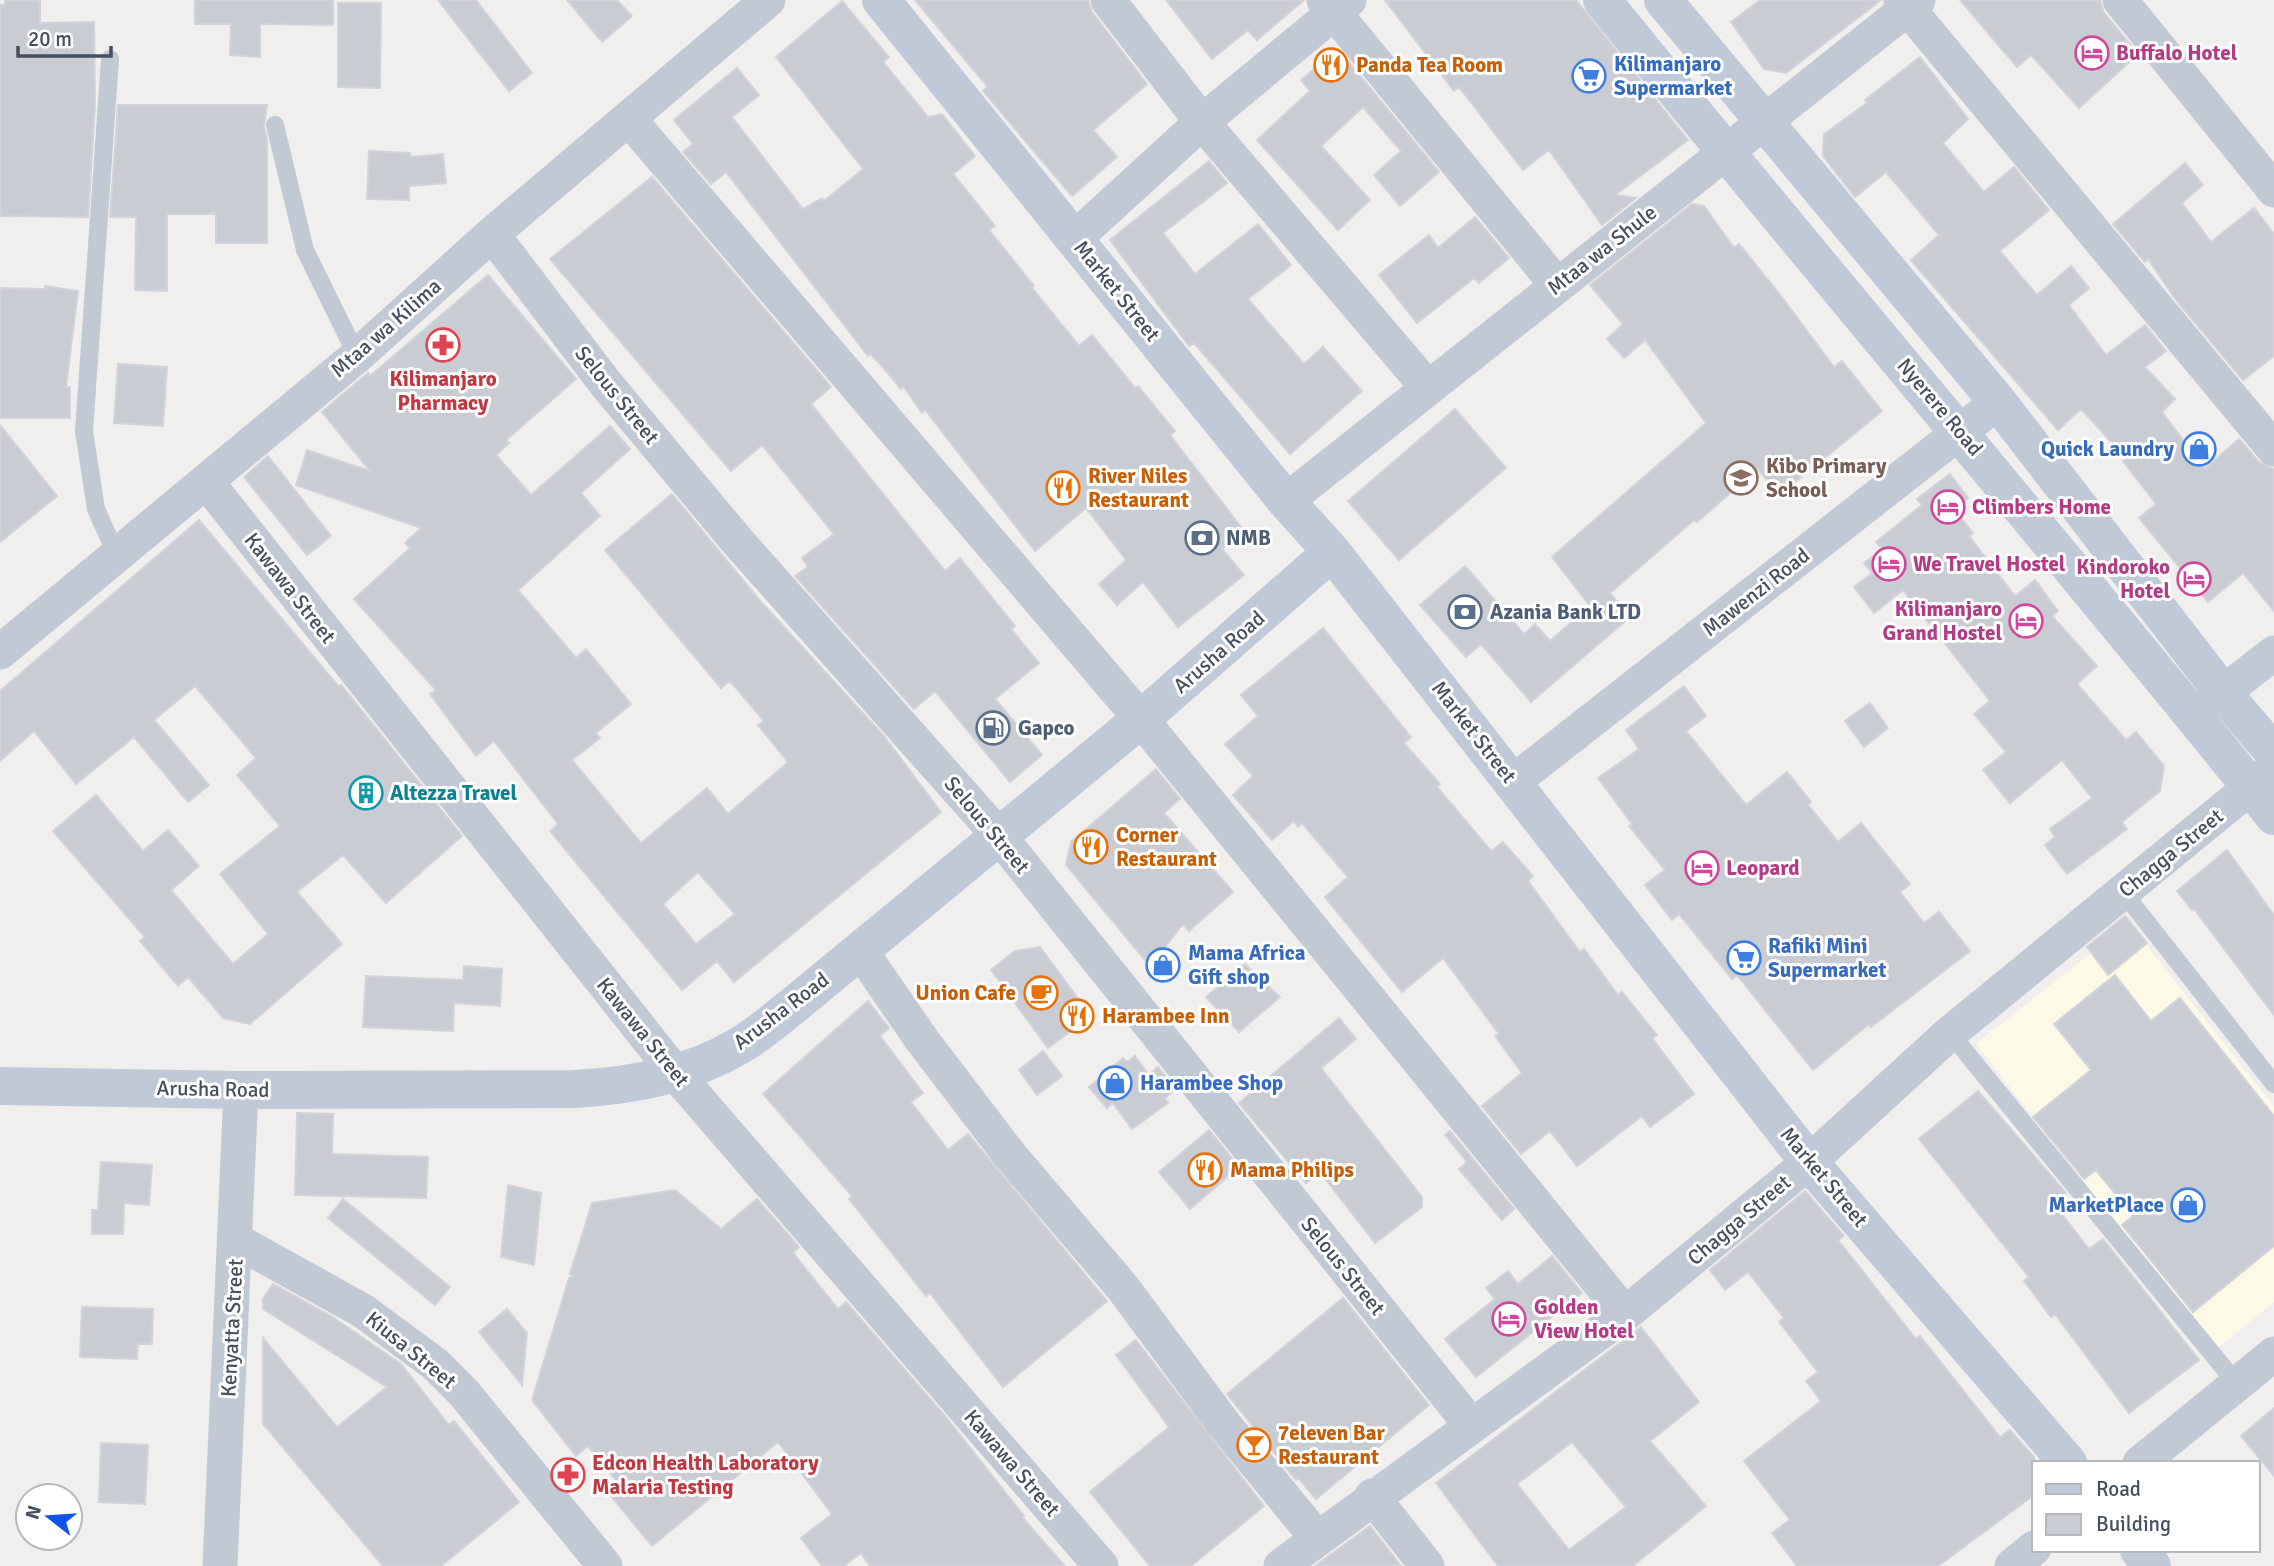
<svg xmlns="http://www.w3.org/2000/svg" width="2274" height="1566" font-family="Signika,sans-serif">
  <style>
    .commercial { fill: #fdf9e7 }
    .building { fill: #caccd4; stroke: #d2d3da; stroke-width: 2; fill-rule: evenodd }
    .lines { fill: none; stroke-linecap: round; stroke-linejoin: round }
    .lane { stroke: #c1c9d4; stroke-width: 18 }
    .street { stroke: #c1c9d4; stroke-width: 35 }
    .secondary { stroke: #c0c9d8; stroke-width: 38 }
    .labels { text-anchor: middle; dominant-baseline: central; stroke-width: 6; stroke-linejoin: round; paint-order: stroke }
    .hotel-label { font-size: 21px; font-weight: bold; fill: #b23c85; stroke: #fff; text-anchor: start }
    .shop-label { font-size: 21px; font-weight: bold; fill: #366cbe; stroke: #fff; text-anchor: start }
    .food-label { font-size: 21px; font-weight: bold; fill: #c56008; stroke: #fff; text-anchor: start }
    .street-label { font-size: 21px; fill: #464f5d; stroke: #fff }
    .health-label { font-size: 21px; font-weight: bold; fill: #be3a42; stroke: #fff }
    .education-label { font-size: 21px; font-weight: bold; fill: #785e54; stroke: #fff; text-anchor: start }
    .service-label { font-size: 21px; font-weight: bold; fill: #4e5e75; stroke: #fff; text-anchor: start }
    .culture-label { font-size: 21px; font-weight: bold; fill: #0d838f; stroke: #fff; text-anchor: start }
  </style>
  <rect width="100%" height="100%" fill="#f1efee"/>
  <path class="commercial" d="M2129,923L2274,1107V1302L2216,1349L1976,1044Z"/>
  <path class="building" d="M5,0H40V23L94,22L95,106L88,217L0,216V5H5Z
    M195,0H333V25L260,24V57L230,55L231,24H195Z
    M438,0H476L532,73L509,91Z
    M567,0H617L632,16L602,42Z
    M915,0H1088L1092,12L1147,84L1093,130L1117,157L1072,196L983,91L988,87Z
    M1166,0H1304L1257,40L1248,30L1212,59Z
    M1385,0H1576L1688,140L1615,195L1636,198L1602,225L1549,150L1523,170L1459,87L1454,91Z
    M1760,0H1881L1786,73L1764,69L1731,22Z
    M1960,0H2100L2104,13L2138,54L2079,108L2031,55L2017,67Z
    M842,1L889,57L883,62L928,117L942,114L975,156L953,174L995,226L989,230L1034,286L1032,288L1079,346L1092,335L1135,388L1138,386L1175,431L1170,435L1244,531L1222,549L1244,575L1178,627L1143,582L1117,605L1099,584L1126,560L1086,508L1035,551L925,410L922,413L904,387L901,389L880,364L870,354L868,356L726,172L711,184L683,152L693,144L674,120L737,68L759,95L732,117L803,209L822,198L824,201L863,169L776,57Z
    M338,3H381L380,88L338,87Z
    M1338,49L1439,172L1400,206L1374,175L1401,151L1363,107L1321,146L1370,200L1338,230L1257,140L1310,91L1301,80Z
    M1920,57L1968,119L1943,143L1984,192L2014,167L2049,210L2000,251L2037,295L2071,266L2089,288L2069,305L2106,355L2145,325L2166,351L2145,367L2175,399L2162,412L2205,469L2239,439L2259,462L2274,469V611L2243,573L2208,602L2139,518L2156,504L2123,461L2126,458L2081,409L2058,430L1911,260L1939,235L1886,172L1855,197L1823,156L1824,134L1867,103L1865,100Z
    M118,105H267L264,127L267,140V243H216V214H167V291L135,290L136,217H110Z
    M369,151L410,153V157L443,154L446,183L409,186V200L367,199Z
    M1209,161L1227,183L1163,233L1195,274L1258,224L1291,265L1248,299L1304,364L1323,347L1362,391L1290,454L1194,343L1189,346L1110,240Z
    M2185,163L2203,185L2182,203L2211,242L2254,208L2274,234V356L2243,380L2176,300L2148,259L2145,262L2113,224Z
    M652,177L831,387L811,404L945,571L960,558L1015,626L1011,629L1039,663L995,699L1042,755L1010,782L935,691L914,709L795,576L808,567L802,558L834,534L762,445L731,471L550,259Z
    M1692,204L1704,206L1734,248L1739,244L1778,292L1834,367L1842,361L1882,411L1779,495L1758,469L1697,522L1694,520L1610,593L1630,617L1531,702L1481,644L1466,657L1420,605L1465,566L1524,634L1535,624L1550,641L1590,606L1552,557L1706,423L1645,340L1624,358L1607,339L1623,324L1590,285Z
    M1475,217L1509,258L1479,283L1474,278L1417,323L1379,275L1429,235L1438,248Z
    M488,275L576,379L506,440L509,443L496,455L531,495L610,426L630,449L581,493L600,516L518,590L576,658L586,649L631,704L596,733L600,738L572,760L641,843L707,788L728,814L788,762L758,725L764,721L730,681L721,688L605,550L672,494L761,602L883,735L941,812L734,982L717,961L682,990L550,831L558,824L494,741L476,756L430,694L436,690L354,599L410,548L405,543L421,528L296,485L307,450L370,471L322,412L368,373L370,376ZM698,872L735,914L696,944L663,904Z
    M45,286L78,291L66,387H70V418H0V288L45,289Z
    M118,364L167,367L163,426L114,423Z
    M1455,409L1506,468L1399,560L1348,501Z
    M0,425L57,496L0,542Z
    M268,456L331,536L307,555L244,477Z
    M1950,474L1968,498L1954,509L1973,533L1969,536L2015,596L2035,580L2058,611L2052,616L2097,666L2077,684L2126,740L2136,732L2164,766L2160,791L2122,822L2127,829L2067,874L2045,845L2055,837L2050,829L2092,798L2062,760L2010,803L1983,770L2006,752L1974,714L1990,701L1903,590L1874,613L1854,587L1872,573L1864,563L1883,549L1876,542L1922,505L1917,499Z
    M199,520L339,687L341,685L355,702L462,836L386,903L343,855L297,892L342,944L250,1024L223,1018L188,977L178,986L140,941L145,937L53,831L96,795L143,851L168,830L199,866L171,890L233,964L268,934L220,874L280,826L237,775L256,758L195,686L154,720L209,785L188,802L134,737L76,784L34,731L0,761V691Z
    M1323,628L1411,737L1404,743L1440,784L1437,787L1491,851L1503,842L1533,876L1528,881L1580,952L1584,949L1618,995L1622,992L1657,1035L1652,1038L1694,1094L1650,1127L1642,1116L1577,1166L1550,1131L1521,1154L1482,1106L1522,1073L1495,1036L1499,1034L1443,958L1402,992L1325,897L1348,877L1302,823L1298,827L1294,821L1272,840L1233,795L1253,776L1225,744L1258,716L1241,695Z
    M1684,686L1706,716L1686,731L1746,805L1787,772L1811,802L1808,805L1838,842L1861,823L1910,884L1900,892L1924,923L1939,912L1970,951L1871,1027L1869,1024L1813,1070L1737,975L1732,979L1679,914L1672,920L1645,885L1665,870L1629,826L1632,824L1598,778L1639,749L1626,730Z
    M1870,703L1888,728L1864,747L1845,721Z
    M1156,769L1180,799L1164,813L1233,892L1189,931L1183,924L1161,952L1145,960L1066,865L1071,842Z
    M2227,850L2274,915V1015L2194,909L2192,910L2177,891Z
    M2125,916L2147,943L2108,975L2087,947Z
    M1040,947L1091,1016L1048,1048L991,970L1015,951Z
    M1245,964L1280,997L1239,1032L1206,997Z
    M464,966L502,969L500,1006L454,1003L453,1031L363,1027L366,976L463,980Z
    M2115,975L2151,1021L2180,998L2274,1116V1246L2193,1312L2122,1225L2133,1216L2096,1170L2084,1179L2033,1117L2091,1070L2054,1024Z
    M868,1001L889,1028L880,1036L923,1093L911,1102L948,1150L968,1134L1107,1301L1003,1387L930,1293L926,1296L849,1199L852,1196L763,1094Z
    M1339,1018L1356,1039L1321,1068L1422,1197V1207L1375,1243L1320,1172L1306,1183L1239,1103Z
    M1043,1051L1062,1076L1037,1095L1019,1070Z
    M1135,1056L1149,1075L1158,1067L1176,1089L1165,1098L1168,1103L1132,1129L1113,1103L1107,1108L1089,1087L1123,1058L1127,1062Z
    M1978,1091L2066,1193L2053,1203L2089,1249L2103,1239L2199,1360L2129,1413L2055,1314L2051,1317L2024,1281L2029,1277L1919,1139Z
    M297,1113L333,1114L332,1154L428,1157L426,1198L295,1195Z
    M1209,1130L1239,1167L1190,1209L1159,1172Z
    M1450,1131L1514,1209L1502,1220L1459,1169L1467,1162L1445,1135Z
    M101,1162L152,1165L149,1205L124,1203L123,1234H92V1210H98Z
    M508,1185L541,1193L534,1265L501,1257Z
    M675,1190L721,1229L757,1199L799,1247L793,1253L838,1309L846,1302L944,1415L1024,1516L1022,1517L1065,1566H870L861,1553L844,1566H822L801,1538L832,1514L778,1442L652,1546L605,1489L616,1480L588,1446L576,1456L532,1400L569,1278L573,1275L570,1274L592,1203Z
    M1805,1191L1844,1236L1838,1240L1916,1339L1920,1336L2000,1437L2010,1430L2034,1457V1495L1938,1566H1797L1772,1533L1790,1520L1744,1461L1821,1401L1806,1381L1818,1372L1779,1322L1784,1318L1748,1272L1725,1290L1710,1270Z
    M343,1199L450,1287L435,1305L328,1218Z
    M1552,1256L1582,1293L1476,1377L1445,1339L1495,1299L1486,1288L1508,1271L1518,1284Z
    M273,1284L331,1316L401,1364L449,1425L454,1421L519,1502L441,1566H383L263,1424V1338L337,1427L387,1387L263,1309V1299Z
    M1343,1298L1429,1405L1316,1499L1298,1478L1296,1480L1227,1394Z
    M82,1307L153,1309L152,1344H138L137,1359L80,1357Z
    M507,1309L527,1333L522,1385L479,1332Z
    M1641,1327L1699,1402L1650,1441L1706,1506L1633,1566H1498L1436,1483ZM1572,1442L1626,1507L1569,1550L1517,1484Z
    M1136,1340L1264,1506L1191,1566H1150L1090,1492L1169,1427L1116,1355Z
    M2274,1408V1476L2241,1436Z
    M101,1443L148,1445L145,1504L99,1502Z
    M1370,1526L1401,1566H1315Z"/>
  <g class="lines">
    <path class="lane" d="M110,59L84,431L96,509L117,556
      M275,125L305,250L357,356
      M2123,892L2274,1084
      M1950,1033L2237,1384"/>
    <path class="street" d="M1108,0L1202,122L1428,388
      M1324,0L1557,285
      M1901,0L2274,449
      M2120,0L2274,190
      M629,119L1141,719L1625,1314
      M492,234L606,384L739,543L1000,837L1471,1425
      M1074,239L1202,122L1349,0
      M206,481L676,1074L1101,1566
      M1286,501L1918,0
      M0,652L357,356L492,234L768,0
      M2202,709L2274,653
      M1513,782L1998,402
      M860,950L922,1040L1009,1154L1123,1288L1223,1423L1317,1538
      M237,1241L363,1311L435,1364L464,1393L605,1566
      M2140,1463L2274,1354
      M1372,1496L1427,1566
      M220,1566L241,1090
      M1281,1566L1625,1314L1809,1162L1950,1033L2274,768
      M2012,1566L2034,1548"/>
    <path class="secondary" d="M881,0L1286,501L1332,552L1809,1162L2068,1463
      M1602,0C1823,274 2053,541 2274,816
      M1663,0L1998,402L2223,693L2274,753
      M0,1086L241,1090L574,1089C630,1086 688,1076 737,1047C757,1036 776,1019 794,1005L1141,719L1332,552
      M2139,1550L2152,1566"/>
  </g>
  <defs>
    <symbol id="hotel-ring" viewBox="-11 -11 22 22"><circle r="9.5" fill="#fff" stroke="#d1479c" stroke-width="1.5"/><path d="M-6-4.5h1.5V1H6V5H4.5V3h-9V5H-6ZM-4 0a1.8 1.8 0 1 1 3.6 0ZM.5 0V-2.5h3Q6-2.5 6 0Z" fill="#d1479c"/></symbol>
    <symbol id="restaurant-ring" viewBox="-11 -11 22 22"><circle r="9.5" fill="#fff" stroke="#e8710a" stroke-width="1.5"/><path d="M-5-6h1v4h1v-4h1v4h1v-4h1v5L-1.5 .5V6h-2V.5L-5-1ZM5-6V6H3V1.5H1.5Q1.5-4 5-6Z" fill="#e8710a"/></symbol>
    <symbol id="supermarket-ring" viewBox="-11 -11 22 22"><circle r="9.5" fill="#fff" stroke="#3f7fe0" stroke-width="1.5"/><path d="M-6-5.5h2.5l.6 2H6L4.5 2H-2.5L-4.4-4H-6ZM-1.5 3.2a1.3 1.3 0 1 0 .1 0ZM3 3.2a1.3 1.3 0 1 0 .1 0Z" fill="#3f7fe0"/></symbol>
    <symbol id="pharmacy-ring" viewBox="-11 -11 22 22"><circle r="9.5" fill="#fff" stroke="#e0444e" stroke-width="1.5"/><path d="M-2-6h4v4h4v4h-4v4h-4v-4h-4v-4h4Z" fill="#e0444e"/></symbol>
    <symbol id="shop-ring" viewBox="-11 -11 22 22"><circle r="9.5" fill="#fff" stroke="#3f7fe0" stroke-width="1.5"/><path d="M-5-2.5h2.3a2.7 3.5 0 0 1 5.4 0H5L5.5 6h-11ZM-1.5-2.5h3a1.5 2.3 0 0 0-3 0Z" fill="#3f7fe0"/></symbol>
    <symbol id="school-ring" viewBox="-11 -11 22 22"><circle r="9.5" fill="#fff" stroke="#8d6e63" stroke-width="1.5"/><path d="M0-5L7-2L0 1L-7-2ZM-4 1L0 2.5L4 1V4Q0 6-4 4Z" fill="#8d6e63"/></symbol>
    <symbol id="bank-ring" viewBox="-11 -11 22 22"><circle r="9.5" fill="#fff" stroke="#5c6f8a" stroke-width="1.5"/><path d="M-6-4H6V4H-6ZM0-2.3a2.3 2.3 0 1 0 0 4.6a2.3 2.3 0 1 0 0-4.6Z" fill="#5c6f8a"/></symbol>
    <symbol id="fuel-ring" viewBox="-11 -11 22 22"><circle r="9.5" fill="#fff" stroke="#5c6f8a" stroke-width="1.5"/><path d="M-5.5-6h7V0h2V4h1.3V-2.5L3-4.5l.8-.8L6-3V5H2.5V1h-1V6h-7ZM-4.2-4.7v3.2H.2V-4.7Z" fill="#5c6f8a"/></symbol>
    <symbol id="building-ring" viewBox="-11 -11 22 22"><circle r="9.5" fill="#fff" stroke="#0f9aa8" stroke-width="1.5"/><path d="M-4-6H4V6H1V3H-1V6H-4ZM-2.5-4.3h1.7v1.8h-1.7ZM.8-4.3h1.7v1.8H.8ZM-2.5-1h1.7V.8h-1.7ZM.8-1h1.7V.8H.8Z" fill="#0f9aa8"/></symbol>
    <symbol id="cafe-ring" viewBox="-11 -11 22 22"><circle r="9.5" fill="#fff" stroke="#e8710a" stroke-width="1.5"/><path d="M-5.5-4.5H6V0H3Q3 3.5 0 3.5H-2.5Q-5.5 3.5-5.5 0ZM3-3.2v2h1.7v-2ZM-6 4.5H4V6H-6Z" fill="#e8710a"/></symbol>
    <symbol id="bar-ring" viewBox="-11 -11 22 22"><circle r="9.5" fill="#fff" stroke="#e8710a" stroke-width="1.5"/><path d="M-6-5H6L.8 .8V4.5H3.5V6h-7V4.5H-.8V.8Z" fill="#e8710a"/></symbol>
  </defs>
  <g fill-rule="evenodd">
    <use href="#hotel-ring" x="2073" y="34" width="38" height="38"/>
    <use href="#restaurant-ring" x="1312" y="46" width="38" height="38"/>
    <use href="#supermarket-ring" x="1570" y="57" width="38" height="38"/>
    <use href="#pharmacy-ring" x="424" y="326" width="38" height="38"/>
    <use href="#shop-ring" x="2180" y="430" width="38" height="38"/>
    <use href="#school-ring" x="1722" y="459" width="38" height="38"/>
    <use href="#restaurant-ring" x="1044" y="469" width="38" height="38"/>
    <use href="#hotel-ring" x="1929" y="488" width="38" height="38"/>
    <use href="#bank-ring" x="1183" y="519" width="38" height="38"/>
    <use href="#hotel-ring" x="1870" y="545" width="38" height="38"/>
    <use href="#hotel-ring" x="2175" y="560" width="38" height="38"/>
    <use href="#bank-ring" x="1446" y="593" width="38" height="38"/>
    <use href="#hotel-ring" x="2007" y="602" width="38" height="38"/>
    <use href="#fuel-ring" x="974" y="709" width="38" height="38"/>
    <use href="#building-ring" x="347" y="774" width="38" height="38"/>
    <use href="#restaurant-ring" x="1072" y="828" width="38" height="38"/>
    <use href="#hotel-ring" x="1683" y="849" width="38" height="38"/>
    <use href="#supermarket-ring" x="1725" y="939" width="38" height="38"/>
    <use href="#shop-ring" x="1144" y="946" width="38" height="38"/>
    <use href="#cafe-ring" x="1022" y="974" width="38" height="38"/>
    <use href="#restaurant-ring" x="1058" y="997" width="38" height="38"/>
    <use href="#shop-ring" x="1096" y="1064" width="38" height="38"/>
    <use href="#restaurant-ring" x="1186" y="1151" width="38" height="38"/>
    <use href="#shop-ring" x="2169" y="1186" width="38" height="38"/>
    <use href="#hotel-ring" x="1490" y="1300" width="38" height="38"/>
    <use href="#bar-ring" x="1235" y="1426" width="38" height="38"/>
    <use href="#pharmacy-ring" x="549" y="1456" width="38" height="38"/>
  </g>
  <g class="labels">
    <g class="hotel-label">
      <text x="2116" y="53">Buffalo Hotel</text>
      <text x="1972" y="507">Climbers Home</text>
      <text x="1913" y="564">We Travel Hostel</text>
      <text x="2170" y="567" text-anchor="end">Kindoroko<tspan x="2170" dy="24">Hotel</tspan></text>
      <text x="2002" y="609" text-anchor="end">Kilimanjaro<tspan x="2002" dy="24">Grand Hostel</tspan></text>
      <text x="1726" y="868">Leopard</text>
      <text x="1534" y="1307">Golden<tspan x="1534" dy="24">View Hotel</tspan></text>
    </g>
    <g class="shop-label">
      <text x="1614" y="64">Kilimanjaro<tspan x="1614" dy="24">Supermarket</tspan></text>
      <text x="2174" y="449" text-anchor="end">Quick Laundry</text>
      <text x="1768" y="946">Rafiki Mini<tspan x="1768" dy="24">Supermarket</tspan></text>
      <text x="1188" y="953">Mama Africa<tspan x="1188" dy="24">Gift shop</tspan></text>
      <text x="1140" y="1083">Harambee Shop</text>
      <text x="2164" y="1205" text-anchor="end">MarketPlace</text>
    </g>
    <g class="food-label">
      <text x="1356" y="65">Panda Tea Room</text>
      <text x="1088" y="476">River Niles<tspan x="1088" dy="24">Restaurant</tspan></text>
      <text x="1116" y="835">Corner<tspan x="1116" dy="24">Restaurant</tspan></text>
      <text x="1016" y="993" text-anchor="end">Union Cafe</text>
      <text x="1102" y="1016">Harambee Inn</text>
      <text x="1230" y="1170">Mama Philips</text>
      <text x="1278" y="1433">7eleven Bar<tspan x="1278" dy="24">Restaurant</tspan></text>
    </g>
    <g class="street-label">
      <text transform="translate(1602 250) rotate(-38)">Mtaa wa Shule</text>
      <text transform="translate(1117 291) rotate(51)">Market Street</text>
      <text transform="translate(386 328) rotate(-41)">Mtaa wa Kilima</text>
      <text transform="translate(617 395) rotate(51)">Selous Street</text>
      <text transform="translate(1940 407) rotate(50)">Nyerere Road</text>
      <text transform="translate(290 588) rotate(52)">Kawawa Street</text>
      <text transform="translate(1756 592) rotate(-38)">Mawenzi Road</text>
      <text transform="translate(1219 652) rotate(-41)">Arusha Road</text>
      <text transform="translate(1474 732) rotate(52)">Market Street</text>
      <text transform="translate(987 825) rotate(50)">Selous Street</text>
      <text transform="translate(2171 853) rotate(-39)">Chagga Street</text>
      <text transform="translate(781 1011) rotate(-37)">Arusha Road</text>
      <text transform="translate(643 1032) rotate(51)">Kawawa Street</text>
      <text transform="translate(213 1089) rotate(1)">Arusha Road</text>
      <text transform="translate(1824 1177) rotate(50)">Market Street</text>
      <text transform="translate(1739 1220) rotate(-40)">Chagga Street</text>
      <text transform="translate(1343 1266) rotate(51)">Selous Street</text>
      <text transform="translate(232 1328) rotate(-87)">Kenyatta Street</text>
      <text transform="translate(411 1350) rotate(39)">Kiusa Street</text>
      <text transform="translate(1012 1463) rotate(49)">Kawawa Street</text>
    </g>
    <g class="health-label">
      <text x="443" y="379">Kilimanjaro<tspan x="443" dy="24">Pharmacy</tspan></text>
      <text x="592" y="1463" text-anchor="start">Edcon Health Laboratory<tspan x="592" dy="24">Malaria Testing</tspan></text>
    </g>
    <g class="education-label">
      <text x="1766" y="466">Kibo Primary<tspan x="1766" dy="24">School</tspan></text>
    </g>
    <g class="service-label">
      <text x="1226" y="538">NMB</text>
      <text x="1490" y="612">Azania Bank LTD</text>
      <text x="1018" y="728">Gapco</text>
    </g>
    <g class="culture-label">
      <text x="390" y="793">Altezza Travel</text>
    </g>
  </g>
  <rect x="2032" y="1461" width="228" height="91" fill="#ffffff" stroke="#b5b9be" stroke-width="2"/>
  <rect x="2046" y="1484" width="35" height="10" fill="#c0c9d8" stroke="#b5b9be" stroke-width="2"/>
  <text x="2096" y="1496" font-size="21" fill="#464f5d">Road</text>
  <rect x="2046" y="1514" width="35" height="21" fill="#caccd4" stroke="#b5b9be" stroke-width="2"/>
  <text x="2096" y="1531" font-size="21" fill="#464f5d">Building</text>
  <g transform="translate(49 1517) rotate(287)"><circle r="33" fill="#ffffff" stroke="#b5b9be" stroke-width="2"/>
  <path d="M0-5L12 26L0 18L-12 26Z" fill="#1153e8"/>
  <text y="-10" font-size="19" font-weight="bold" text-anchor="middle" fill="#464f5d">N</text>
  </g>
  <path d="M18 46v10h93v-10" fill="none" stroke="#464f5d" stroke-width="3.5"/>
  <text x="28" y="46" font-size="21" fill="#464f5d" stroke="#ffffff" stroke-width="5" paint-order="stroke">20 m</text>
</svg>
